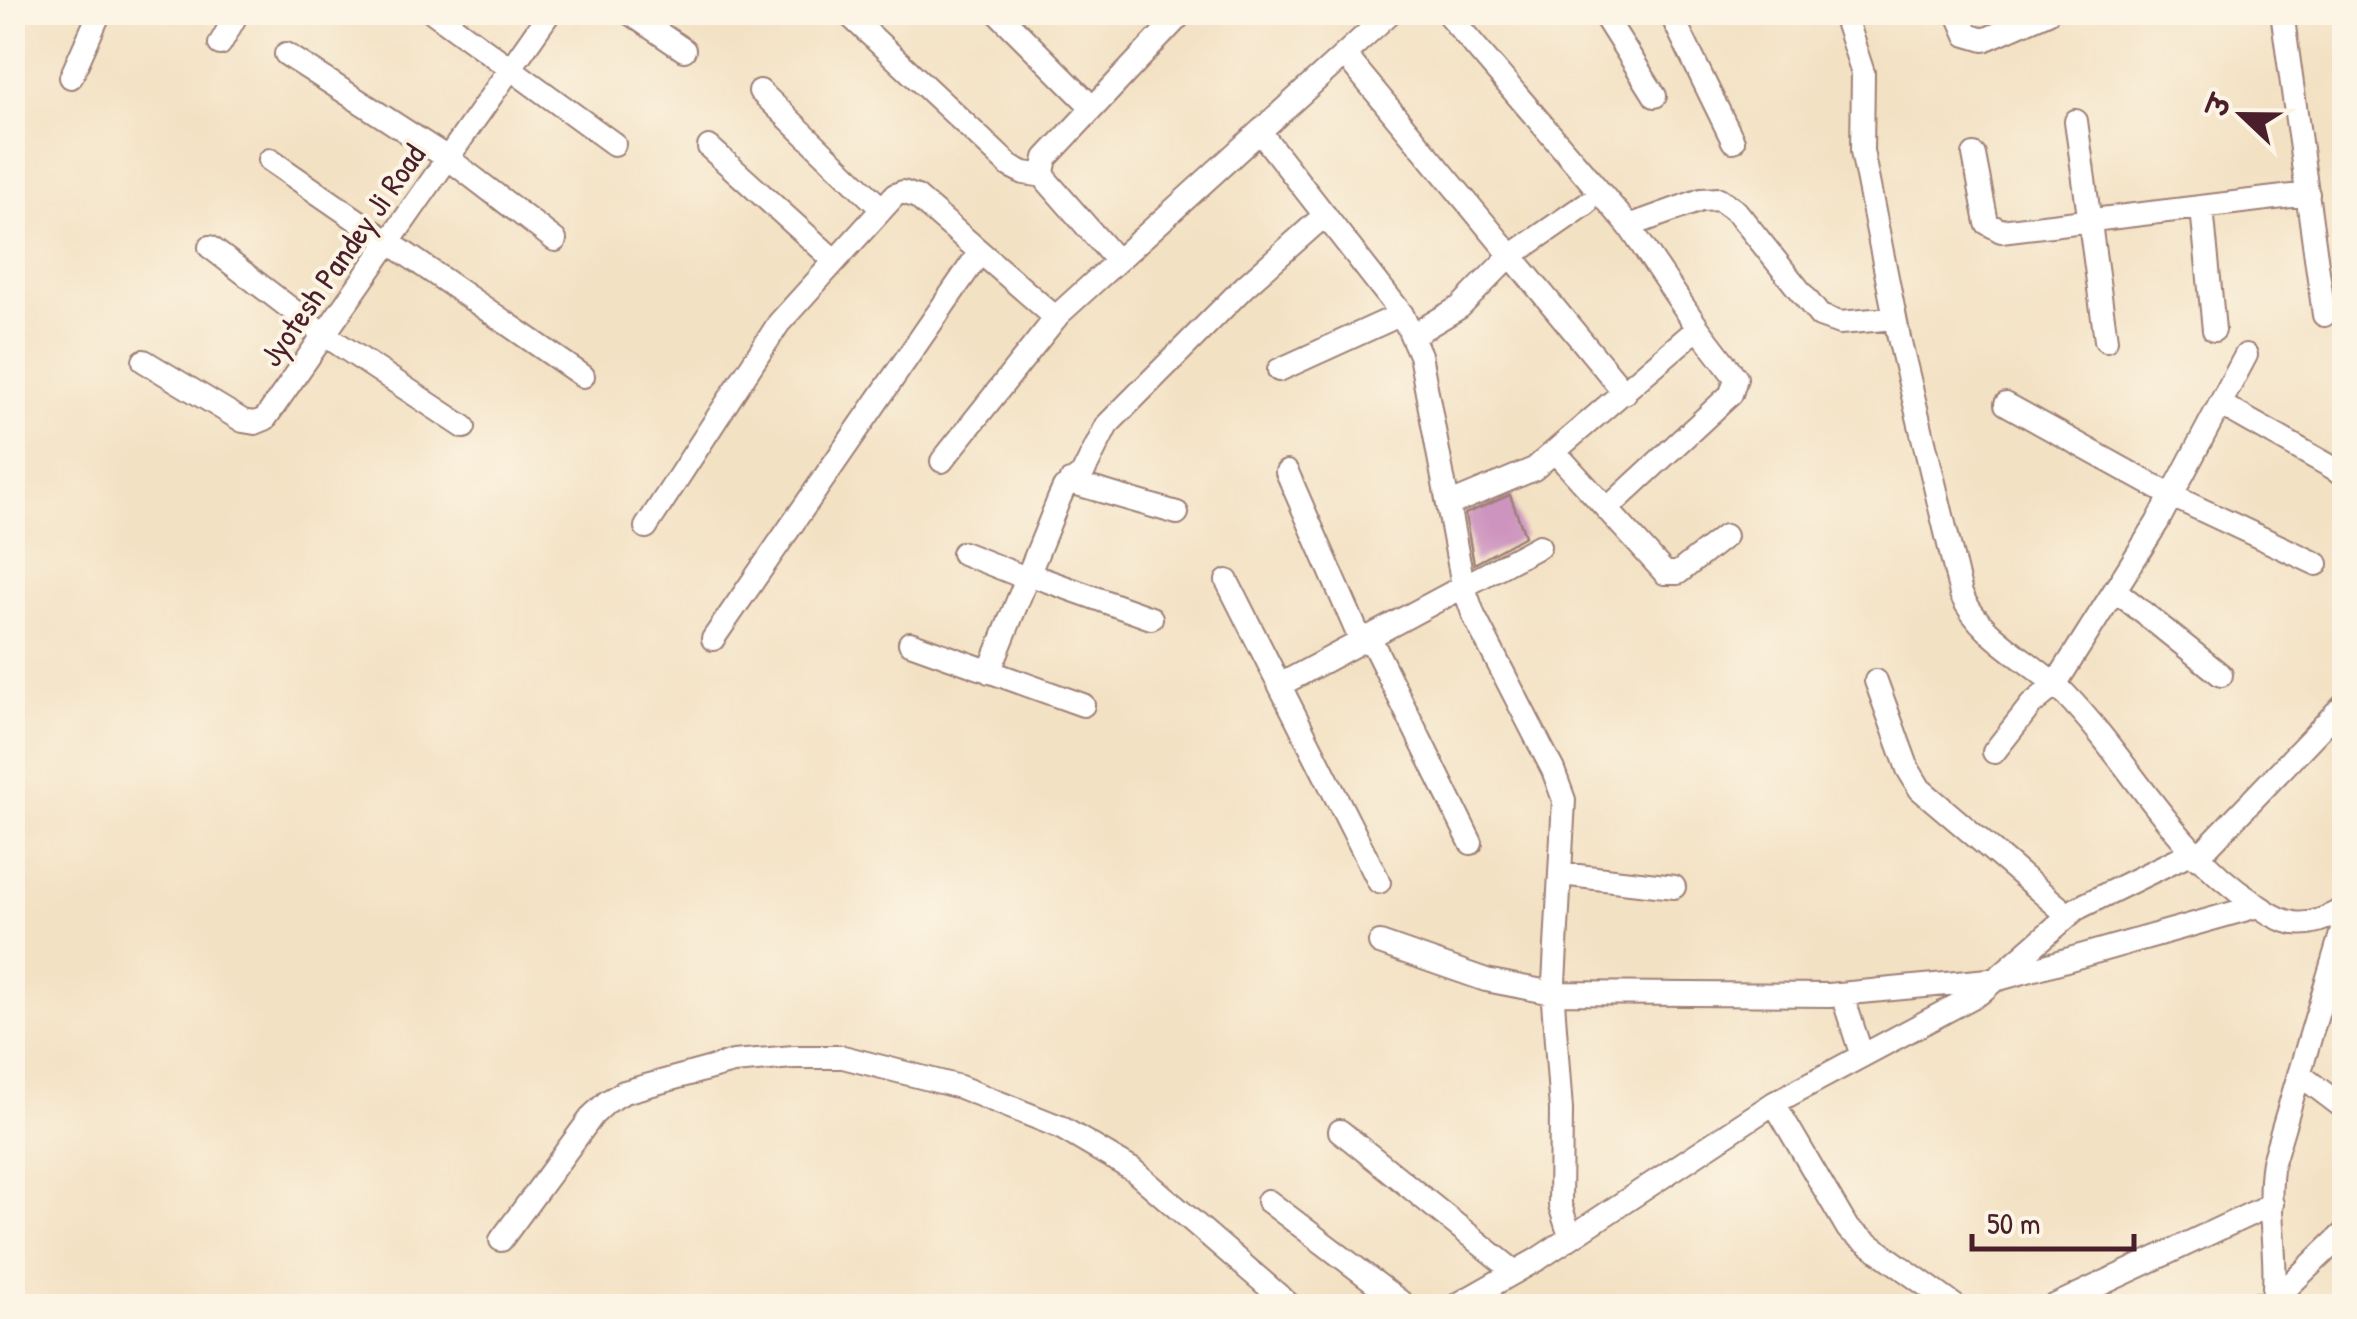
<svg xmlns="http://www.w3.org/2000/svg" width="2357" height="1319" font-family="'Patrick Hand','Playpen Sans Deva',sans-serif">
  <style>
    .building { fill: #cd94bf }
    .lines { fill: none; stroke-linecap: round; stroke-linejoin: round }
    .minor-casing { stroke: #9e8077; stroke-width: 26 }
    .minor { stroke: #fff; stroke-width: 22 }
    .labels { text-anchor: middle; dominant-baseline: central; stroke-width: 8; stroke-linejoin: round; paint-order: stroke }
    .street-label { font-size: 32px; fill: #4a1f2b; stroke: #fcf5e5 }
  </style>
  <rect width="100%" height="100%" fill="#fcf5e5"/>
  <filter id="ink" filterUnits="userSpaceOnUse"><feTurbulence type="fractalNoise" baseFrequency=".01" numOctaves="2"/><feDisplacementMap in="SourceGraphic" scale="20" xChannelSelector="R" yChannelSelector="G"/><feConvolveMatrix kernelMatrix="1 2 1 2 8 2 1 2 1" color-interpolation-filters="sRGB"/></filter>
  <filter id="wash" filterUnits="userSpaceOnUse"><feTurbulence type="fractalNoise" baseFrequency=".0048" numOctaves="4" result="noise"/><feDisplacementMap in="SourceGraphic" scale="40" xChannelSelector="R" yChannelSelector="G"/><feGaussianBlur stdDeviation="2.25" result="paint"/><feColorMatrix in="noise" values="0 0 0 0 0 0 0 0 0 0 0 0 0 0 0 0 0 1.4 0 .05"/><feComposite in="paint" operator="in"/></filter>
  <g filter="url(#wash)">
    <rect width="100%" height="100%" fill="#f3e1c3"/>
    <g id="blocks">
      <path class="building" d="M1510,495L1525,536L1474,564L1465,514Z"/>
    </g>
  </g>
  <g filter="url(#ink)">
    <use href="#blocks" fill-opacity="0" stroke="#9e8077" stroke-width="2.5"/>
    <g class="lines">
      <defs>
        <path id="minor" d="M433,12L614,144
          M628,12L684,50
          M846,12L1010,166L1024,173L1045,176
          M997,12L1093,108
          M1446,12L1629,226L1698,328L1736,378L1731,394L1607,509
          M1602,12L1655,96
          M1670,12L1733,141
          M1843,12L1863,73L1862,151L1899,338L1961,594C1981,639 2032,660 2065,694C2132,763 2171,848 2254,903C2266,911 2279,921 2294,923C2313,926 2328,917 2344,909
          M1957,12L1967,35L1984,40L2048,12
          M2282,12L2324,315
          M2337,12L2344,15
          M220,44L238,12
          M286,54L449,159L555,240
          M1345,55L1625,393
          M71,77L100,12
          M760,91L882,209
          M2076,121L2106,340
          M1260,132L1402,314L1420,355L1463,585L1474,616L1553,770L1564,800L1553,1001L1561,1110L1560,1205L1570,1236
          M709,147L834,260
          M1974,155L1987,223L2001,231L2308,194
          M270,160L583,376
          M2202,208L2214,330
          M1629,226L1701,200L1719,199L1737,212L1820,316L1840,323L1895,318
          M210,247L325,335L464,427
          M1117,261L1047,181L1043,172L1046,158L1183,12
          M1413,335L1460,307L1508,258L1586,204
          M144,361L243,421L255,423L265,419L550,12
          M1279,370L1402,314
          M2006,404L2172,496L2317,564
          M2220,404L2344,474
          M1555,452L1665,573H1678L1725,536
          M942,461L1059,314L1391,12
          M1287,472L1361,641
          M1070,482L1177,513
          M1448,505L1534,469L1698,328
          M646,527L779,323L895,195L903,192L917,197L1056,318
          M963,553L1026,578
          M1028,574L1151,618
          M1227,581L1379,882
          M2115,590L2221,675
          M1369,636L1471,843
          M713,639L980,252
          M910,643L1083,705
          M989,672L1059,499L1064,488L1082,475L1107,425L1244,287L1325,215
          M1876,681L1908,769L1920,789L2068,915
          M1280,685L1539,546
          M1994,752L2031,705L2055,685L2157,523L2246,355
          M2197,858L2344,704
          M1561,874L1674,887
          M1380,943L1486,980L1553,993L1829,995L1999,979L2258,906
          M1842,994L1862,1056
          M2299,1074L2344,1108
          M1774,1103L1848,1229L1955,1306
          M1340,1131L1515,1272
          M1268,1201L1406,1306
          M501,1240L593,1115L607,1102L624,1092L733,1062L794,1057H843L960,1087L1060,1127L1133,1170L1291,1306
          M1455,1306L1538,1259L1774,1103L1980,993L2076,909L2192,852
          M2054,1306L2272,1204
          M2249,1306L2273,1301L2344,1233
          M2272,1306C2280,1258 2265,1209 2273,1162L2344,924"/>
      </defs>
      <use href="#minor" class="minor-casing"/>
      <use href="#minor" class="minor"/>
    </g>
  </g>
  <g class="labels">
    <g class="street-label">
      <text transform="translate(342 255) rotate(-55)">Jyotesh Pandey Ji Road</text>
    </g>
  </g>
  <rect width="2357" height="1319" fill="none" stroke="#fcf5e5" stroke-width="50"/>
  <g transform="translate(2242 115) rotate(292)" stroke="#fcf5e5" stroke-width="8" paint-order="stroke">
  <path d="M0-8L18 38L0 25L-18 38Z" fill="#4a1f2b"/>
  <text y="-15" font-size="28" font-weight="bold" text-anchor="middle" fill="#4a1f2b">उ</text>
  </g>
  <path d="M1972 1234v15h162v-15" fill="none" stroke="#4a1f2b" stroke-width="5"/>
  <text x="1987" y="1234" font-size="30" fill="#4a1f2b" stroke="#fcf5e5" stroke-width="8" paint-order="stroke">50 m</text>
</svg>
